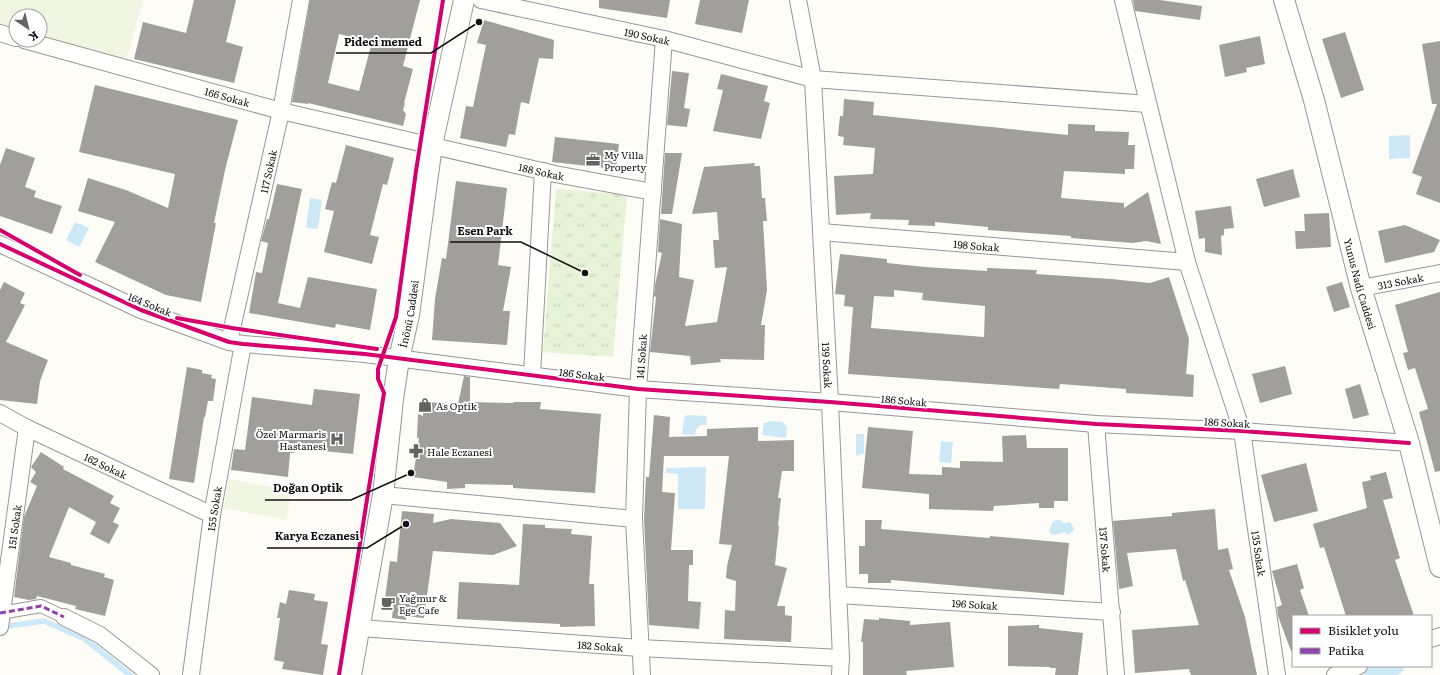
<svg xmlns="http://www.w3.org/2000/svg" width="1440" height="675" font-family="Literata,serif">
  <style>
    .grass { fill: url(#grass-tufts) }
    .pitch { fill: #f0f6e1; fill-rule: evenodd }
    .water { fill: #cde8f7 }
    .lines { fill: none; stroke-linecap: round; stroke-linejoin: round }
    .stream { stroke: #cde8f7; stroke-width: 5.5 }
    .canal { stroke: #cde8f7; stroke-width: 18 }
    .building { fill: #a19f9c; fill-rule: evenodd }
    .pedestrian-casing { stroke: #979795; stroke-width: 14 }
    .minor-casing { stroke: #979795; stroke-width: 18 }
    .tertiary-casing { stroke: #979795; stroke-width: 22 }
    .pedestrian { stroke: #fffffe; stroke-width: 12 }
    .minor { stroke: #fffffe; stroke-width: 16 }
    .tertiary { stroke: #fffffe; stroke-width: 20 }
    .quiet { stroke: #8e44ad; stroke-width: 3; stroke-dasharray: 6 3; stroke-linecap: butt }
    .cycleway-casing { stroke: #fff; stroke-width: 6 }
    .cycleway { stroke: #d6006c; stroke-width: 4 }
    .labels { text-anchor: middle; dominant-baseline: central; stroke-width: 4; stroke-linejoin: round; paint-order: stroke }
    .street-label { font-size: 10px; fill: #111; stroke: #fff }
    .poi-label { font-size: 10px; fill: #111; stroke: #fff; text-anchor: start }
    .leader { fill: none; stroke: #111; stroke-width: 1.5 }
    .callout-dot { fill: #111; stroke: #fff; stroke-width: 1.5 }
    .callout-label { font-size: 11px; text-anchor: middle; font-weight: bold; fill: #111; stroke: #fff; stroke-width: 4; stroke-linejoin: round; paint-order: stroke }
  </style>
  <defs>
    <pattern id="grass-tufts" width="24" height="20" patternUnits="userSpaceOnUse"><rect width="24" height="20" fill="#e7f3d7"/><path d="M3 7l-1-3M5 7V3M7 7l1-3M15 17l-1-3M17 17v-4M19 17l1-3" fill="none" stroke="#c5cfb8"/></pattern>
  </defs>
  <rect width="100%" height="100%" fill="#fdfcf7"/>
  <path class="grass" d="M556,189L627,195L613,357L543,352Z"/>
  <path class="pitch" d="M0,0H143L122,75L0,41ZM16,16H40V40H16Z
    M229,479L292,491L286,520L224,508Z"/>
  <path class="water" d="M1410,135V158L1389,159V136Z
    M310,198L322,200L318,229L306,228Z
    M75,222L89,228L79,247L66,240Z
    M687,415L707,416L706,425H700L696,429L695,435L682,434L684,418Z
    M770,421L782,422L787,427L786,438L762,435L764,423Z
    M856,434H864V453L856,456Z
    M941,441L953,442L951,463L939,462Z
    M706,467L705,509H678V474L666,473V468Z
    M1056,520H1060L1064,523L1070,522L1074,528L1073,531L1068,535L1064,532L1056,535L1051,534L1049,531L1052,523Z"/>
  <g class="lines">
    <path class="stream" d="M1,627L44,621L85,639L130,675"/>
    <path class="canal" d="M1374,675L1395,666"/>
  </g>
  <path class="building" d="M194,0H236L226,42L243,47L234,83L134,59L143,22L186,33Z
    M310,0H420L403,66L413,69L404,103H405L403,110L406,114L403,126L308,103V104L292,102ZM339,34L372,42L359,91L328,83Z
    M599,0H670L667,18L599,8Z
    M700,0H749L742,33L695,24Z
    M1133,0H1160L1202,6L1200,20L1135,11Z
    M484,20L554,40L553,59L539,58L529,104L521,102L515,135L509,134L506,147L460,138L466,106L473,107L486,45L477,43Z
    M1345,32L1364,90L1341,98L1322,39Z
    M1260,36L1265,64L1246,68L1247,72L1225,77L1219,45Z
    M1440,41V203L1416,194L1422,177L1412,173L1437,104H1432L1422,44Z
    M672,71L689,73L684,108L690,109L687,127L667,125Z
    M721,74L768,86L764,101L770,103L761,139L713,131L723,90L717,89Z
    M95,85L238,120L225,170L214,223H216L201,302L166,295L95,262L115,222L78,211L88,178L126,190L168,208L175,174L79,152Z
    M844,99L874,102L873,115L1068,135V124L1095,125V131L1129,132L1128,145H1135L1134,169H1125V174L1064,171L1061,198L1124,203V208L1148,192L1161,244L1146,241L1133,243L1071,238V236L988,230V227L935,222V226L908,225L909,220L870,219L871,213L836,215L834,176L873,174L875,148L843,145L844,137L838,136L840,116H843Z
    M555,137L619,144L616,169L552,162Z
    M346,145L394,158L387,185L383,184L370,235L379,237L372,264L324,252L334,211L325,209L332,182L336,183Z
    M6,148L35,158L25,187L36,191L34,197L62,206L52,234L0,216V165Z
    M665,153H682L672,214H661Z
    M755,163L754,166H760L762,198H765L767,221H763L767,290L761,325H765L764,360L720,359L721,362L691,365L690,356L650,352L656,297L654,296L655,285L662,253L658,252L660,219L682,224L679,277L694,280L685,326L717,322L727,267L715,268L713,240H719L717,212L692,214L704,167Z
    M1293,169L1300,197L1264,207L1256,179Z
    M456,181L507,188L498,265L511,267L503,311H510L507,345L432,340L435,299L442,258L446,259Z
    M277,184L302,189L278,303L300,308L308,277L377,289L370,330L336,324L335,328L249,313L256,272L262,273L268,243L261,241L267,219H269Z
    M1231,206L1234,228L1224,229V235L1221,236L1222,255L1205,252V238L1199,239L1195,211Z
    M1329,213L1331,247L1296,249L1295,231H1305L1304,214Z
    M1405,225L1440,240L1434,252L1385,263L1378,231Z
    M840,254L887,259V263L925,267L987,271V268L1037,270L1036,274L1111,279L1150,283L1169,277L1189,339L1186,374L1194,375L1193,397L1126,393V389L1060,384L1059,389L848,374L853,307L844,306L845,295L835,294ZM894,290L923,293L922,300L985,306L984,337L871,328L874,296L894,297Z
    M4,282L25,293L20,303L25,305L6,342L48,360L40,381L37,404L0,400V290Z
    M1342,282L1350,307L1334,312L1326,287Z
    M1440,292V471L1435,472L1419,412L1428,409L1415,368L1408,370L1403,353L1408,352L1395,305Z
    M1285,366L1292,394L1260,403L1252,374Z
    M187,367L202,370V373L212,375L211,378L216,379L213,401H208L205,417H204L194,483L169,479Z
    M464,376L470,377V402L513,403L514,402H541L540,409L601,414L595,493L513,488V485L465,484V488L447,489V482L413,477L419,438H417L418,414L423,416V402L458,404Z
    M1360,384L1369,415L1353,419L1345,389Z
    M314,389L360,394L353,454L294,448V453H290L288,477L231,470L234,449L245,450L252,397L312,405Z
    M654,415L670,417L669,437L707,436V429L758,427V441L794,440V471H782L778,498H781L778,525L779,526L775,565L787,568L777,606H785V615L792,616L791,642L724,639L725,610L735,611L736,581L726,578L727,566L732,545L719,544L729,456H664L662,492L675,493L671,550H693V565H689L688,601L701,602L699,629L649,625L644,519L646,477H649Z
    M868,427L913,431L909,474L942,475V467L960,468V461L1003,462L1002,436L1026,435L1027,448H1068V501H1054V508H1039V503L994,506L993,511L929,509V494L862,488Z
    M41,452L64,467L63,469L114,496L110,503L120,508L113,522L119,525L109,544L90,534L96,522L69,507L49,557L71,563V565L105,574L104,577L114,580L105,616L75,609L76,606L37,596L36,599L29,600L14,597L24,517L37,486L30,482L36,472L31,467Z
    M1306,463L1318,511L1274,522L1261,475Z
    M1386,472L1393,498L1383,500L1400,558L1395,560L1414,616H1346L1324,547L1320,548L1313,524L1367,508L1362,482L1371,480L1370,476Z
    M1215,509L1218,550L1228,548L1233,569L1229,570L1245,617L1257,675H1191L1189,669L1135,673L1132,630L1199,625L1185,580L1183,581L1176,549L1127,553L1133,586L1119,589L1113,521L1172,516V513Z
    M402,511L434,514L433,523L451,519L500,523L517,546L493,555L433,551L424,618L406,616V620L392,618L394,599L385,598L390,561L397,562Z
    M865,520H882L881,529L990,538V536L1069,543L1064,595L891,580V583H868V574H859V546H865Z
    M523,524L545,525V528L572,529L571,534L592,536L589,584H594L595,626L560,627V624L457,619L459,582L519,585Z
    M1297,564L1304,588L1300,590L1309,616H1293V651H1291L1278,616L1277,607L1282,605L1272,571Z
    M289,590L315,594L314,600L328,602L321,644L328,645L323,675L282,669L284,662L274,660L280,618H277L280,602L286,604Z
    M879,618L910,621V625L950,622L954,667L906,671L907,675H863V642H861L864,619L879,620Z
    M1039,625V628L1083,633L1078,675H1055L1056,668H1050V667L1008,666V626Z"/>
  <g class="lines">
    <defs>
      <path id="pedestrian" d="M0,613L41,606L64,617"/>
      <g id="minor">
        <path id="s1" d="M481,0L664,39L813,79L1148,104"/>
        <path id="s2" d="M798,0L813,79L830,402L841,658L840,675"/>
        <path id="s3" d="M1123,0L1187,262L1242,431L1277,675"/>
        <path d="M0,33L16,38"/>
        <path id="s4" d="M24,40L281,111L555,174L653,192"/>
        <path id="s5" d="M821,232L1187,262"/>
        <path d="M0,244L141,310L229,342L243,344L365,354L638,389L830,402L1096,424L1242,431L1409,443"/>
        <path id="s6" d="M1361,288L1440,273"/>
        <path id="s7" d="M229,342L281,111L301,0"/>
        <path d="M532,375L543,171"/>
        <path id="s8" d="M0,413L27,428L212,515"/>
        <path id="s9" d="M1096,424L1116,675"/>
        <path d="M383,495L634,519"/>
        <path id="s10" d="M838,595L1112,612"/>
        <path d="M64,617L100,635L151,675"/>
        <path id="s11" d="M0,627L27,428"/>
        <path id="s12" d="M360,628L640,648L841,658"/>
        <path d="M1431,639L1440,636"/>
        <path id="s13" d="M191,675L212,515L243,344"/>
        <path id="s14" d="M642,675L634,519L638,389L664,39"/>
        <path d="M1335,675L1359,666"/>
      </g>
      <g id="tertiary">
        <path id="s15" d="M1284,0L1314,100L1361,288L1409,443L1440,567"/>
        <path id="s16" d="M351,675L383,495L393,399L399,359L409,315L432,145L464,0"/>
      </g>
    </defs>
    <use href="#pedestrian" class="pedestrian-casing"/>
    <use href="#minor" class="minor-casing"/>
    <use href="#tertiary" class="tertiary-casing"/>
    <use href="#pedestrian" class="pedestrian"/>
    <use href="#minor" class="minor"/>
    <use href="#tertiary" class="tertiary"/>
    <path class="quiet" d="M0,613L41,606L64,617"/>
    <defs>
      <path id="cycleway" d="M0,230L80,275
        M0,244L141,310L229,342L243,344L365,354L638,389L830,402L1096,424L1242,431L1409,443
        M177,318L232,328L377,349
        M339,675L384,393L378,379V369L396,317L416,171L443,0"/>
    </defs>
    <use href="#cycleway" class="cycleway-casing"/>
    <use href="#cycleway" class="cycleway"/>
  </g>
  <defs>
    <symbol id="office-bare" viewBox="-9 -9 18 18"><path d="M-6-3h4V-5.5h4V-3h4V5H-6ZM-1-4.5V-3h2v-1.5ZM-6 0V1H6V0Z" fill="#646362" stroke="#fff" stroke-width="2.5" paint-order="stroke"/></symbol>
    <symbol id="shop-bare" viewBox="-9 -9 18 18"><path d="M-5-2.5h2.3a2.7 3.5 0 0 1 5.4 0H5L5.5 6h-11ZM-1.5-2.5h3a1.5 2.3 0 0 0-3 0Z" fill="#646362" stroke="#fff" stroke-width="2.5" paint-order="stroke"/></symbol>
    <symbol id="hospital-bare" viewBox="-9 -9 18 18"><path d="M-5-5h3v3.5h4V-5h3V5h-3V1.5h-4V5h-3Z" fill="#646362" stroke="#fff" stroke-width="2.5" paint-order="stroke"/></symbol>
    <symbol id="pharmacy-bare" viewBox="-9 -9 18 18"><path d="M-2-6h4v4h4v4h-4v4h-4v-4h-4v-4h4Z" fill="#646362" stroke="#fff" stroke-width="2.5" paint-order="stroke"/></symbol>
    <symbol id="cafe-bare" viewBox="-9 -9 18 18"><path d="M-5.5-4.5H6V0H3Q3 3.5 0 3.5H-2.5Q-5.5 3.5-5.5 0ZM3-3.2v2h1.7v-2ZM-6 4.5H4V6H-6Z" fill="#646362" stroke="#fff" stroke-width="2.5" paint-order="stroke"/></symbol>
  </defs>
  <g fill-rule="evenodd">
    <use href="#office-bare" x="583" y="150" width="20" height="20"/>
    <use href="#shop-bare" x="415" y="395" width="20" height="20"/>
    <use href="#hospital-bare" x="327" y="429" width="20" height="20"/>
    <use href="#pharmacy-bare" x="406" y="441" width="20" height="20"/>
    <use href="#cafe-bare" x="378" y="593" width="20" height="20"/>
  </g>
  <g class="labels">
    <g class="street-label">
      <text stroke="none"><textPath href="#s1" startOffset="170">190 Sokak</textPath></text>
      <text stroke="none"><textPath href="#s4" startOffset="211">166 Sokak</textPath></text>
      <text stroke="none"><textPath href="#s4" startOffset="534">188 Sokak</textPath></text>
      <text stroke="none"><textPath href="#s7" startOffset="175">117 Sokak</textPath></text>
      <text stroke="none"><textPath href="#s5" startOffset="156">198 Sokak</textPath></text>
      <text stroke="none"><textPath href="#s6" startOffset="40">313 Sokak</textPath></text>
      <text stroke="none"><textPath href="#s15" startOffset="294">Yunus Nadi Caddesi</textPath></text>
      <text transform="translate(150 304) rotate(22)">164 Sokak</text>
      <text stroke="none"><textPath href="#s16" startOffset="366">İnönü Caddesi</textPath></text>
      <text stroke="none"><textPath href="#s14" startOffset="319">141 Sokak</textPath></text>
      <text stroke="none"><textPath href="#s2" startOffset="367">139 Sokak</textPath></text>
      <text transform="translate(582 374) rotate(7)">186 Sokak</text>
      <text transform="translate(904 400) rotate(5)">186 Sokak</text>
      <text transform="translate(1227 422) rotate(3)">186 Sokak</text>
      <text stroke="none"><textPath href="#s8" startOffset="118">162 Sokak</textPath></text>
      <text stroke="none"><textPath href="#s13" startOffset="168">155 Sokak</textPath></text>
      <text stroke="none"><textPath href="#s11" startOffset="101">151 Sokak</textPath></text>
      <text stroke="none"><textPath href="#s9" startOffset="126">137 Sokak</textPath></text>
      <text stroke="none"><textPath href="#s3" startOffset="571">135 Sokak</textPath></text>
      <text stroke="none"><textPath href="#s10" startOffset="137">196 Sokak</textPath></text>
      <text stroke="none"><textPath href="#s12" startOffset="241">182 Sokak</textPath></text>
    </g>
    <g class="poi-label">
      <text x="604" y="154">My Villa<tspan x="604" dy="12">Property</tspan></text>
      <text x="436" y="405">As Optik</text>
      <text x="326" y="433" text-anchor="end">Özel Marmaris<tspan x="326" dy="12">Hastanesi</tspan></text>
      <text x="427" y="451">Hale Eczanesi</text>
      <text x="399" y="597">Yağmur &amp;<tspan x="399" dy="12">Ege Cafe</tspan></text>
    </g>
  </g>
  <path class="leader" d="M479 22L431 53H336M585 273L521 242H450M411 473L351 500H265M406 524L367 548H267"/>
  <g class="callout-dot">
    <circle cx="479" cy="22" r="4"/>
    <circle cx="585" cy="273" r="4"/>
    <circle cx="411" cy="473" r="4"/>
    <circle cx="406" cy="524" r="4"/>
  </g>
  <g class="callout-label">
    <text x="383" y="46">Pideci memed</text>
    <text x="485" y="235">Esen Park</text>
    <text x="308" y="492">Doğan Optik</text>
    <text x="317" y="540">Karya Eczanesi</text>
  </g>
  <rect x="1292" y="615" width="140" height="52" fill="#ffffff" stroke="#a0a0a0"/>
  <rect x="1300" y="628" width="20" height="6" fill="#d6006c" stroke="#a0a0a0"/>
  <text x="1328" y="635" font-size="12" fill="#111111">Bisiklet yolu</text>
  <rect x="1300" y="648" width="20" height="6" fill="#8e44ad" stroke="#a0a0a0"/>
  <text x="1328" y="655" font-size="12" fill="#111111">Patika</text>
  <g transform="translate(28 28) rotate(145)"><circle r="19" fill="#ffffff" stroke="#a0a0a0"/>
  <path d="M0-3L7 15L0 10L-7 15Z" fill="#646362"/>
  <text y="-6" font-size="11" font-weight="bold" text-anchor="middle" fill="#111111">K</text>
  </g>
</svg>
